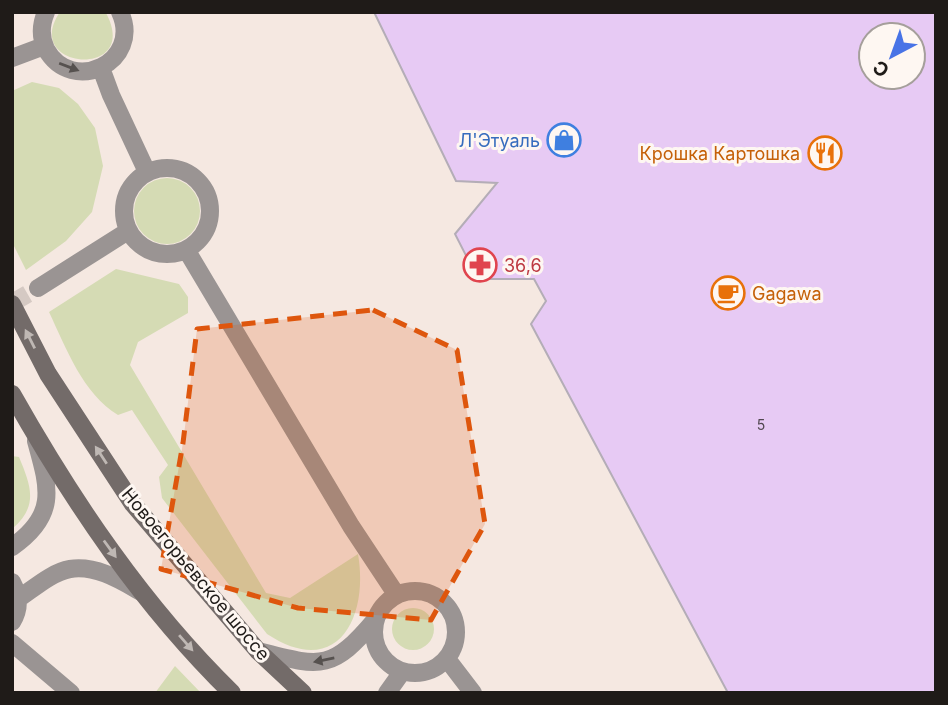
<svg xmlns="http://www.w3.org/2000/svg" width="948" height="705" font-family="Inter,sans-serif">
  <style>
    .green { fill: #d5dbb4 }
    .building { fill: #e7caf4; stroke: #b4adb7; stroke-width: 2; fill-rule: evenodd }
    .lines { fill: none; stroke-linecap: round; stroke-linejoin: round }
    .minor-tunnel { stroke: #d5c9c3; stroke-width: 18; stroke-dasharray: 18 9; stroke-linecap: butt }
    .minor { stroke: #9a9493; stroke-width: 18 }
    .secondary { stroke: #736b69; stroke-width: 18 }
    .oneway { fill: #56514f }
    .oneway2 { fill: #bfb8b4 }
    .marked { fill: #de560d; fill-opacity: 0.2; stroke: #de560d; stroke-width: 5; stroke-dasharray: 14 9; stroke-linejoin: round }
    .labels { text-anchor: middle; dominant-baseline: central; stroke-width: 6; stroke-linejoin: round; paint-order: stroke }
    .number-label { font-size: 14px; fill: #51474f }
    .shop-label { font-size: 18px; fill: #366cbe; stroke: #fef7f2; text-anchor: end }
    .food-label { font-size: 18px; fill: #c56008; stroke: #fef7f2; text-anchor: end }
    .health-label { font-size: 18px; fill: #be3a42; stroke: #fef7f2; text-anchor: start }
    .street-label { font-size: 18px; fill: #1f1b18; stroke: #fef7f2 }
  </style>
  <rect width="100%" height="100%" fill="#f5e8e1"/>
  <path class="green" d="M60,12L106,13C142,80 20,70 60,12Z
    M32,82L59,88L78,104L95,128L103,166L92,212L66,241L26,270L12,242V91Z
    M134 211a33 33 0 1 1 66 0a33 33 0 1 1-66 0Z
    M116,269L179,284L188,297V313L138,342L130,365L266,593L290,598L358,554C369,618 337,680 267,634L162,498L159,477L168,465L132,410L118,415C83,394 66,348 49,312Z
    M12,456L19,457C31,486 39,506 12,529Z
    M392 629a21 21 0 1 1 42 0a21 21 0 1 1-42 0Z
    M175,666L201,693H155Z"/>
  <path class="building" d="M374,12H936V693H728L531,324L546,301L534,279H478L455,234L497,183L456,181ZM871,35H913V77H871Z"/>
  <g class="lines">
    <path class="minor-tunnel" d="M12,303L38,288"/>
    <path class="minor" d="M46,12C41,24 40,37 46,49C72,96 143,62 120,12
      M12,58L44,46
      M101,68L111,95L147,172
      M124 211a43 43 0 1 1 86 0a43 43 0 1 1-86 0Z
      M187,251L351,526L396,594
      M38,288L128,231
      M12,547C58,515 49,488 36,441
      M12,582C19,595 20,609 12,622
      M374 632a41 41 0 1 1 82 0a41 41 0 1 1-82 0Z
      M18,599C33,589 52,572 70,569C96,565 120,580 141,592
      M12,643L71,693
      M258,651C321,667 331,672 375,620
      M447,659L473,693
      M387,693L402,672"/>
    <path class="secondary" d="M12,304L48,374L133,504L258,651L303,693
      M12,394C73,502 143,606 232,693"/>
  </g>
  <defs><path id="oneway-solid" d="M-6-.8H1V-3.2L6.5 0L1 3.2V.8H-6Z" transform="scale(1.75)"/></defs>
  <g class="oneway">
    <use href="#oneway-solid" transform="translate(69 67) rotate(21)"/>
    <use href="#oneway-solid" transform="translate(324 660) rotate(169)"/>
  </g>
  <g class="oneway2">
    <use href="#oneway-solid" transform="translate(30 339) rotate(-117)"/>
    <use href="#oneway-solid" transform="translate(101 455) rotate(-123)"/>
    <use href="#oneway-solid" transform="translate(110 549) rotate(54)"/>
    <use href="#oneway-solid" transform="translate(186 643) rotate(49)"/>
  </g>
  <path class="marked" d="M373,310L457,350L485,524L431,620L298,608L161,569L183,443L197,329Z"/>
  <defs>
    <symbol id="shop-ring" viewBox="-11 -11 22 22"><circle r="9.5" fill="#fef7f2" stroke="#3f7fe0" stroke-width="1.5"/><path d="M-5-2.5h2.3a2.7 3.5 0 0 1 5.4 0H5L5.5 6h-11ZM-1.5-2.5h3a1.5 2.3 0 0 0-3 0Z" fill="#3f7fe0"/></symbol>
    <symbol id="restaurant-ring" viewBox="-11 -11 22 22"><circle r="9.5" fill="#fef7f2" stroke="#e8710a" stroke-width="1.5"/><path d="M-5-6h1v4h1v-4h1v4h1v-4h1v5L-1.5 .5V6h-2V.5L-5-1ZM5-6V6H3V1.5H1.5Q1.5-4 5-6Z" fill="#e8710a"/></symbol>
    <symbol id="pharmacy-ring" viewBox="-11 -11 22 22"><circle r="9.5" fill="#fef7f2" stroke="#e0444e" stroke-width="1.5"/><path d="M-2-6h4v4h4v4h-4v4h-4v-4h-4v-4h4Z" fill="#e0444e"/></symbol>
    <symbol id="cafe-ring" viewBox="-11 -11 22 22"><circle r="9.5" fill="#fef7f2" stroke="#e8710a" stroke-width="1.5"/><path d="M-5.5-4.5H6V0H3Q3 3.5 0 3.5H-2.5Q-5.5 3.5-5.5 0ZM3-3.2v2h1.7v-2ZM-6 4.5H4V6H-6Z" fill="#e8710a"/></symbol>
  </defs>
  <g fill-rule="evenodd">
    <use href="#shop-ring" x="545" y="121" width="38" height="38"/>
    <use href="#restaurant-ring" x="806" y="134" width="38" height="38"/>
    <use href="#pharmacy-ring" x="461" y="246" width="38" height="38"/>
    <use href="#cafe-ring" x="709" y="274" width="38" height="38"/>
  </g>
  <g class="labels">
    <g class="number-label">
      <text x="761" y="424">5</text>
    </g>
    <g class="shop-label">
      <text x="540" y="140">Л'Этуаль</text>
    </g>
    <g class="food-label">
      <text x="800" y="153">Крошка Картошка</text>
      <text x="752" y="293" text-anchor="start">Gagawa</text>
    </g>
    <g class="health-label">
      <text x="504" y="265">36,6</text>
    </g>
    <g class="street-label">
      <text transform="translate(196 574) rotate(50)">Новоегорьевское шоссе</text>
    </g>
  </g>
  <rect width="948" height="705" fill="none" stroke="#1f1b18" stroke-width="28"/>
  <g transform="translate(892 56) rotate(221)"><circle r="33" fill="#fef7f2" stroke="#a59f9b" stroke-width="2"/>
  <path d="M0-5L12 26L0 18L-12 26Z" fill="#4873e6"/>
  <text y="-10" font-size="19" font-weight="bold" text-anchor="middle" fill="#1f1b18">С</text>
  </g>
</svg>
